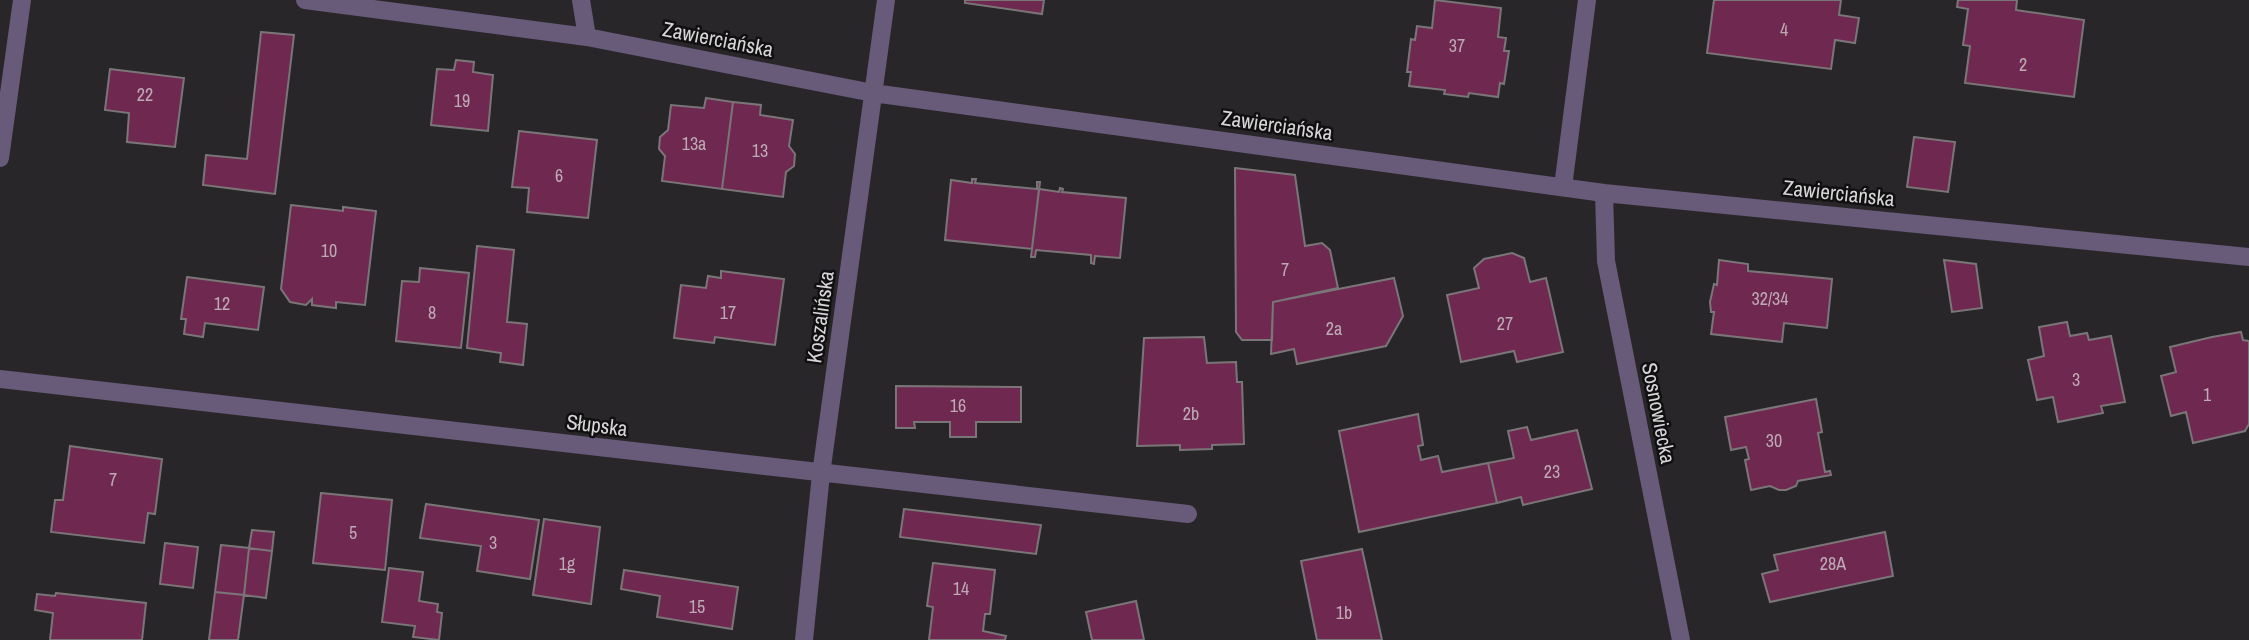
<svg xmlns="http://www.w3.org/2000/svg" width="2249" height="640" font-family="'Archivo Narrow',sans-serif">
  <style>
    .building { fill: #6f2850; stroke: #7a7678; stroke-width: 2 }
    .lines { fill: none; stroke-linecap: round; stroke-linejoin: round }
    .minor { stroke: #675b79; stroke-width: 18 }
    .labels { text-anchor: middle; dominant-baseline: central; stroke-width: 5; stroke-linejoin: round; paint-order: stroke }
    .number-label { font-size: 18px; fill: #bdaab5 }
    .street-label { font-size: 21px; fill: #d7d5d7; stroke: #111011 }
  </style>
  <rect width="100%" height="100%" fill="#292629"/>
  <path class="building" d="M965,0H1044L1042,14L965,3Z
    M1435,0L1501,8L1498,37L1506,38L1504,51H1509L1504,84L1500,83L1498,97L1469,93L1468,97L1444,94L1445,90L1409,86L1411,72H1407L1411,39L1415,40L1417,26L1432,28Z
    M1714,0H1841L1839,15L1859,18L1855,43L1835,40L1831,69L1707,53Z
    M1958,0H2017L2016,10L2084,20L2074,97L1965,83L1970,46L1963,45L1968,9L1957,7Z
    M261,32L294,35L275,194L203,185L206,155L247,159Z
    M456,60L474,62L473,72L493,75L488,131L431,125L437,69L454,70Z
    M110,69L184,78L175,147L127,142L129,113L105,110Z
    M706,98L733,102L722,189L662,181L665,156L659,149L660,137L668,130L671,105L704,108Z
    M733,102L761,105L760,115L793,120L789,146L795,154L794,166L786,172L783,197L722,189Z
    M519,131L597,140L588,218L527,212L529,188L512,187Z
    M1914,137L1955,142L1948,192L1907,187Z
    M1235,168L1295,175L1305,246L1322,243L1330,250L1338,288L1273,302L1272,340H1242L1236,332Z
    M972,179H976L975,183L1037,189V182H1040L1032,249L945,240L951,180L972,183Z
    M1060,188L1063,189L1062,192L1126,198L1120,258L1095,256L1094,264L1091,263V255L1036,250L1035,257H1031L1039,189L1059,192Z
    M291,205L343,211V207L376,211L365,305L336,302V308L312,305V299L306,305L290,302L281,289Z
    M477,246L514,250L507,322L527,324L523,365L500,362L501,353L467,348Z
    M1512,253L1524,258L1530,282L1546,278L1563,352L1517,362L1514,351L1461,362L1447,295L1479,288L1474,268L1484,259Z
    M1719,260L1748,264V271L1832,279L1827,328L1784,323L1782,342L1711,334L1714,312H1711L1710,302L1714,284L1717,285Z
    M1944,260L1976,264L1982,308L1952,312Z
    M420,268L469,273L461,348L396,341L402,281L419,282Z
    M721,271L784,279L775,345L715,337L714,343L674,338L681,285L706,288L708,276L721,278Z
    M187,277L264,287L258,330L205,323L203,337L184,334L186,319H181Z
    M1394,278L1403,316L1386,346L1297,364L1294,349L1271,354L1273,302Z
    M2067,322L2070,336L2087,333L2089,340L2111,336L2125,402L2101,406L2103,413L2058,422L2053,397L2037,400L2028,360L2044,356L2039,327Z
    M2241,332L2243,340L2249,341V424L2245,431L2193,443L2186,412L2171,416L2161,376L2176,372L2170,347L2212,337Z
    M1204,337L1207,363L1236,362L1237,382H1242L1244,444L1212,445V449L1180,450V445L1137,446L1144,338Z
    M896,386L1021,387V422H976V437H950V422H914L915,428H896Z
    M1816,399L1822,432L1818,433L1825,472L1830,471L1831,475L1798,481L1796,486L1786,490H1779L1770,486L1751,490L1745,460L1749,459L1746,447L1731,450L1725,417Z
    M1418,414L1423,445L1418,446L1421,460L1438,456L1442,472L1488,463L1497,503L1359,532L1339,431Z
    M1527,427L1531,440L1577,430L1592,489L1523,505L1521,497L1497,503L1488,463L1514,458L1508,431Z
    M70,446L162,459L155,514L148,513L144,543L51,532L55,500H63Z
    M321,493L392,500L385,570L313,563Z
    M426,504L539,520L530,579L477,571L481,546L420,538Z
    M904,509L1041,525L1036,554L900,537Z
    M544,519L600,527L591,604L533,595Z
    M252,530L274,532L272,551L249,548Z
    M1885,532L1893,576L1770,602L1762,574L1778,570L1774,555Z
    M165,543L198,547L193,588L160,584Z
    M221,545L249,548L244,595L215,592Z
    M249,548L272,551L266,598L244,595Z
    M1362,549L1382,640H1317L1301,561Z
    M933,563L995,570L990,614H985L983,631L1006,636L1005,640H929L933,607L927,606Z
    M389,568L423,572L419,601L438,604L437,612L442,613L439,640L413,637L415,626L382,622Z
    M624,570L738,587L732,629L657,617L660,596L621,589Z
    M215,592L244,595L238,640H209Z
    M56,593L146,603L142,640H50L53,613L35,610L37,594L55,596Z
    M1136,601L1144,640H1092L1086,612Z"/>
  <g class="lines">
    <path class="minor" d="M305,0L587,37L873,93L1604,193L2249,257
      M581,0L587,37
      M0,158L22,0
      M1563,187L1587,0
      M1604,193L1606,261L1681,640
      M0,379L1188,514
      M804,640L821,474L886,0"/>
  </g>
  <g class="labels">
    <g class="number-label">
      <text x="1784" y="29">4</text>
      <text x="1457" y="45">37</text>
      <text x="2023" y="64">2</text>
      <text x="145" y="94">22</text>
      <text x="462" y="100">19</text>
      <text x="694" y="143">13a</text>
      <text x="760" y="150">13</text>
      <text x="559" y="175">6</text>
      <text x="329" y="250">10</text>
      <text x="1285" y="269">7</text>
      <text x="1770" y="298">32/34</text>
      <text x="222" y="303">12</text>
      <text x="432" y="312">8</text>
      <text x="728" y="312">17</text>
      <text x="1505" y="323">27</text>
      <text x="1334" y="328">2a</text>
      <text x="2076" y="379">3</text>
      <text x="2207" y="394">1</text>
      <text x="958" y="405">16</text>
      <text x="1191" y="413">2b</text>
      <text x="1774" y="440">30</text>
      <text x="1552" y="471">23</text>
      <text x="113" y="479">7</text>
      <text x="353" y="532">5</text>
      <text x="493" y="542">3</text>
      <text x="567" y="563">1g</text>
      <text x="1833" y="563">28A</text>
      <text x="961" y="588">14</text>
      <text x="697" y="606">15</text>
      <text x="1344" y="612">1b</text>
    </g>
    <g class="street-label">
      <text transform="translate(718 39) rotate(11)">Zawierciańska</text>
      <text transform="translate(1277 125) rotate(8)">Zawierciańska</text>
      <text transform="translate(1839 193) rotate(6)">Zawierciańska</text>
      <text transform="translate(820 317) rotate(-82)">Koszalińska</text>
      <text transform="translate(1659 413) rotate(79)">Sosnowiecka</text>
      <text transform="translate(597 425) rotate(7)">Słupska</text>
    </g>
  </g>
</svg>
